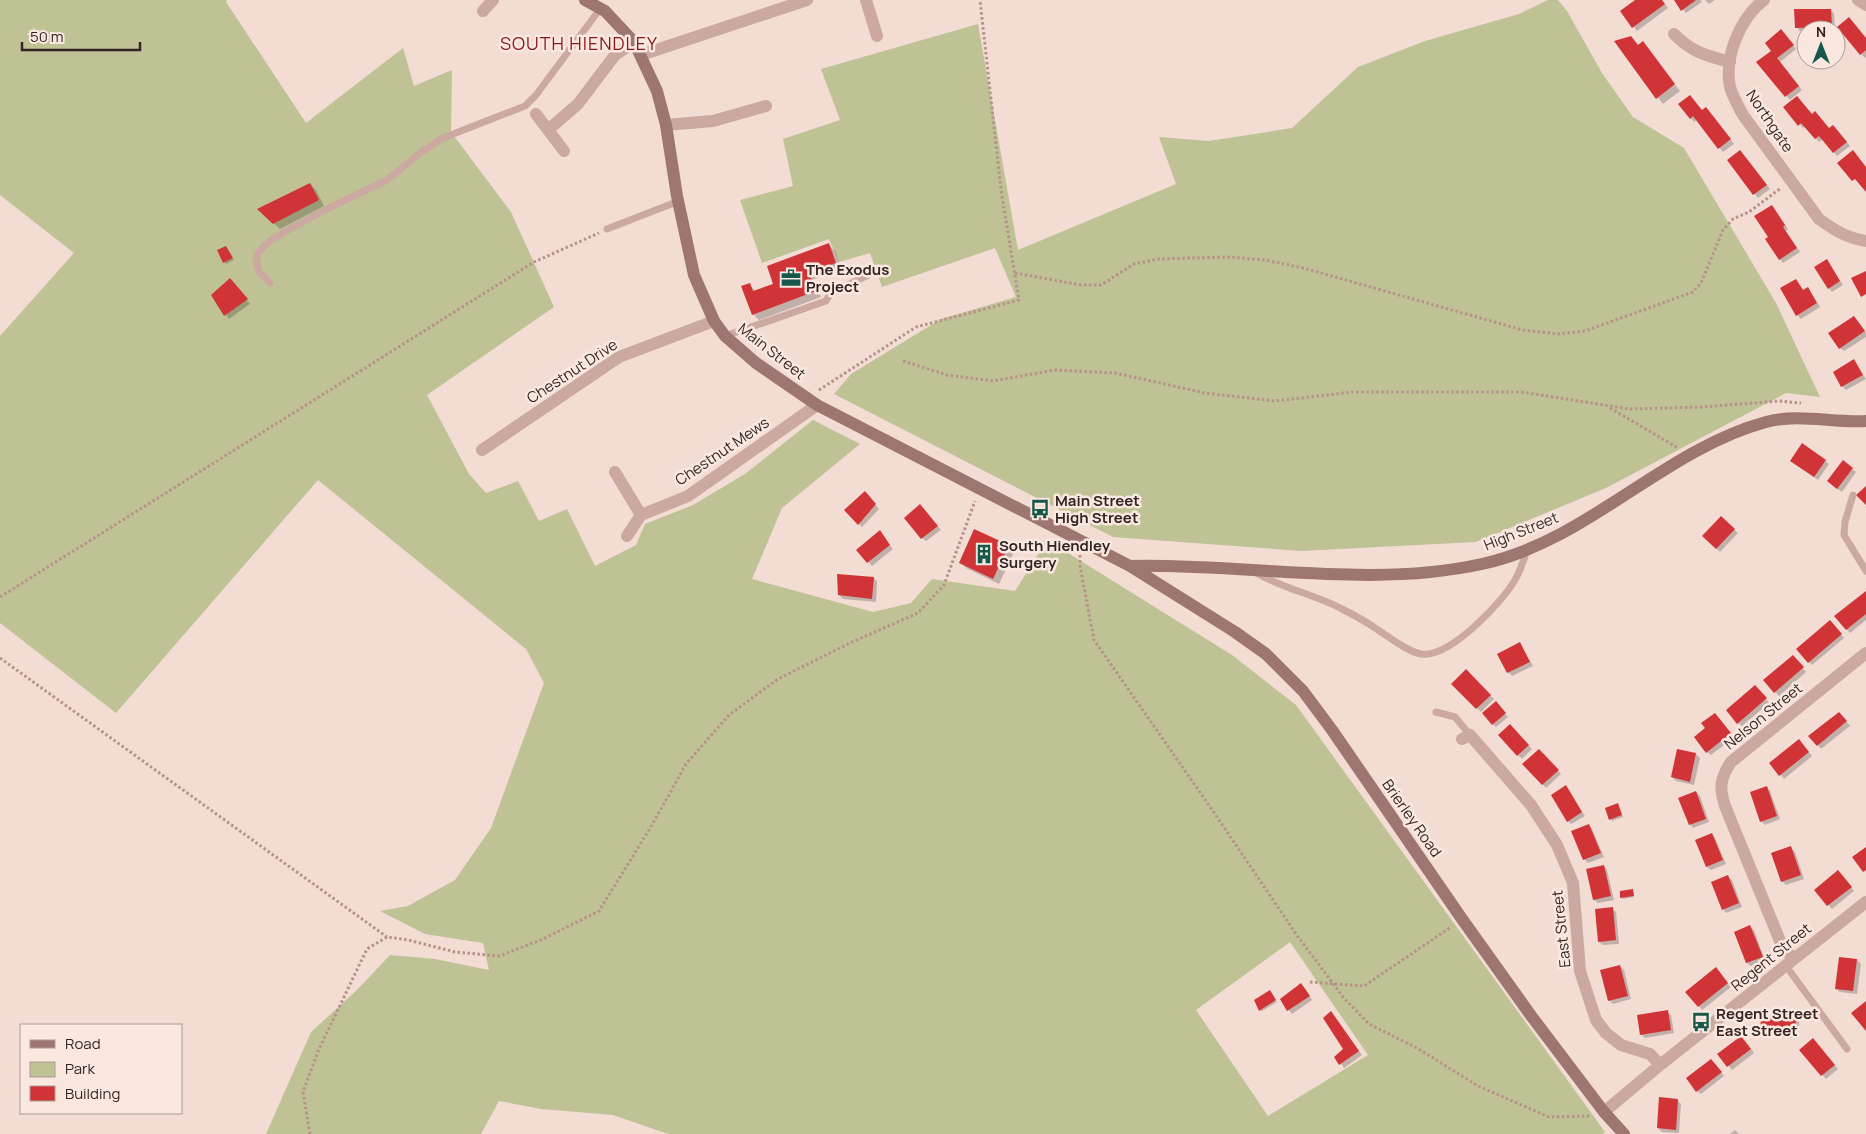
<svg xmlns="http://www.w3.org/2000/svg" width="1866" height="1134" font-family="Manrope,sans-serif">
  <style>
    .green { fill: #bec294; fill-rule: evenodd }
    .shadow { fill: #0003 }
    .building { fill: #d03436 }
    .lines { fill: none; stroke-linecap: round; stroke-linejoin: round }
    .path { stroke: #b7928a; stroke-width: 3; stroke-dasharray: 2.5 2.5; stroke-linecap: butt }
    .lane { stroke: #cba8a0; stroke-width: 7 }
    .street { stroke: #cba8a0; stroke-width: 12 }
    .secondary { stroke: #9e7671; stroke-width: 12 }
    .labels { text-anchor: middle; dominant-baseline: central; stroke-width: 5; stroke-linejoin: round; paint-order: stroke }
    .street-label { font-size: 15px; fill: #342524; stroke: #fae8e0 }
    .poi-label { font-size: 15px; font-weight: bold; fill: #342524; stroke: #fae8e0; text-anchor: start }
    .quarter-label { font-size: 18px; letter-spacing: 1px; fill: #891619; stroke: #fae8e0 }
  </style>
  <rect width="100%" height="100%" fill="#f2dcd4"/>
  <path class="green" d="M0,0H227L226,2L306,123L403,48L414,86L452,70L451,132L511,212L554,307L427,395L469,474L486,493L518,481L539,521L567,509L595,566L636,545L645,524L693,505L745,474L813,420L860,444L782,508L752,579L873,612L911,603L932,579L1015,591L1047,540L1232,655L1296,705L1605,1132L1603,1134H668L613,1115L541,1109L499,1101L481,1134H266L311,1032L356,991L390,955L435,959L489,970L483,943L425,934L380,911L408,906L455,880L491,828L544,683L526,649L318,480L116,713L0,623V336L74,253L0,195ZM1290,942L1368,1055L1268,1116L1196,1010Z
    M1548,0H1558L1567,11L1602,73L1633,117L1684,148L1776,303L1820,397L1786,393L1606,488L1476,542L1301,551L1113,537L834,394L851,374L941,319L1016,297L995,248L882,287L870,253L839,262L829,239L762,263L740,200L793,186L783,139L840,120L821,69L978,24L1018,250L1176,184L1159,137L1209,141L1292,128L1358,67L1425,41L1519,14Z"/>
  <path class="shadow" d="M1637,0H1662L1668,8L1637,31L1622,11Z
    M1676,0H1700L1702,2L1686,13Z
    M1705,0H1715L1709,4Z
    M1831,10L1834,14L1835,30L1800,31L1796,27Z
    M1785,35L1796,49L1780,62L1802,90L1790,100L1758,62L1773,51Z
    M1866,39V57L1865,58L1861,54Z
    M1616,42L1639,46L1643,43L1680,91L1663,104Z
    M1680,104L1709,112L1734,144L1723,152L1697,120L1694,122Z
    M1785,108L1812,115L1829,129L1837,130L1850,146L1837,156L1823,139L1819,142L1805,126L1803,128Z
    M1744,155L1770,189L1758,198L1729,160Z
    M310,184L316,190L324,206L280,229L259,209Z
    M1775,210L1788,229L1786,231L1800,252L1783,263L1780,259L1770,237Z
    M829,245L835,251L842,269L814,279L821,297L759,320L753,314L749,284L756,292L775,284Z
    M226,247L234,260L226,264L224,262Z
    M1827,261L1843,285L1832,292L1829,288Z
    M1796,281L1804,291L1808,289L1811,293L1820,307L1801,319L1797,315Z
    M234,283L250,304L229,319L213,296Z
    M1858,321L1866,333V337L1844,351L1840,348Z
    M1854,361L1866,379L1846,390L1842,386Z
    M1825,461L1829,464L1818,480L1795,464Z
    M1852,469L1856,472L1842,492L1832,485Z
    M868,496L879,509L862,527L846,510Z
    M923,510L941,530L926,541L922,538Z
    M1721,517L1738,533L1720,552L1704,536Z
    M880,532L893,549L872,566L858,550Z
    M1008,546L1014,552L999,584L966,568L960,562Z
    M874,578L877,582L876,602L843,599L839,595Z
    M1866,593V620L1850,633L1836,617Z
    M1833,625L1844,638L1812,665L1809,662Z
    M1520,644L1533,666L1512,676L1508,672Z
    M1796,660L1806,672L1779,696L1775,692Z
    M1466,671L1494,699L1481,712L1453,684Z
    M1759,690L1769,703L1742,726L1738,723Z
    M1500,707L1508,717L1496,727L1493,724Z
    M1843,717L1850,726L1821,749L1818,745Z
    M1718,718L1733,738L1711,755L1707,752Z
    M1510,725L1532,749L1522,759L1499,735Z
    M1803,745L1812,756L1784,779L1771,763Z
    M1539,750L1561,774L1546,788L1524,764Z
    M1678,750L1696,754L1700,758L1694,785L1676,781L1672,777Z
    M1566,787L1585,816L1571,824L1568,821Z
    M1766,787L1770,791L1780,819L1765,825L1761,821Z
    M1696,792L1700,796L1709,822L1693,828L1690,824Z
    M1619,806L1623,817L1612,821L1606,809Z
    M1589,825L1592,829L1604,857L1588,863L1584,859Z
    M1712,834L1715,838L1726,864L1711,870L1707,867Z
    M1791,848L1795,852L1804,879L1786,885L1783,882L1773,854Z
    M1604,866L1607,870L1614,900L1598,903L1594,900Z
    M1842,875L1854,891L1832,909L1816,890Z
    M1728,877L1732,880L1742,907L1726,913L1723,909Z
    M1632,890L1634,897L1623,899L1622,898Z
    M1612,909L1616,912L1619,944L1603,945L1599,942Z
    M1750,927L1754,930L1765,961L1751,966L1747,963L1735,933Z
    M1857,960L1861,964L1857,994L1840,992L1836,989Z
    M1620,966L1624,970L1631,999L1613,1004L1609,1000Z
    M1720,973L1731,987L1702,1010L1699,1006Z
    M1305,988L1312,1000L1292,1014L1281,1000Z
    M1271,993L1277,1002L1262,1011L1260,1010Z
    M1667,1012L1671,1015L1674,1033L1645,1038L1641,1034Z
    M1334,1016L1362,1055L1344,1068L1336,1057L1345,1049Z
    M1796,1018L1799,1022V1038L1765,1036L1761,1032Z
    M1745,1041L1754,1053L1732,1070L1719,1054Z
    M1817,1044L1838,1069L1826,1079L1801,1050Z
    M1715,1064L1724,1076L1701,1094L1697,1091Z
    M1677,1100L1681,1104L1679,1133L1662,1132L1658,1128Z
    M1735,1130L1739,1134H1730Z"/>
  <path class="building" d="M1635,0H1662L1665,4L1632,28L1620,11Z
    M1674,0H1696L1681,11Z
    M1794,9H1831L1832,27L1795,28Z
    M1849,17L1866,38V50L1860,55L1837,27Z
    M1781,29L1794,45L1777,58L1799,86L1785,97L1756,62L1771,51L1765,43Z
    M1631,36L1638,45L1643,41L1675,84L1656,99L1614,41Z
    M1690,95L1702,110L1706,107L1731,139L1718,149L1693,116L1690,119L1678,104Z
    M1797,96L1812,114L1815,111L1829,128L1833,125L1847,142L1833,153L1819,136L1815,139L1801,123L1798,126L1783,107Z
    M1740,150L1767,185L1753,195L1727,160Z
    M1853,150L1866,167V192L1855,179L1852,181L1837,163Z
    M310,183L319,200L273,224L257,209Z
    M1772,205L1785,225L1783,227L1797,248L1779,260L1765,239L1768,237L1754,216Z
    M829,243L836,263L809,273L816,291L752,315L741,286L750,283L753,291L773,284L767,266Z
    M226,246L233,258L223,263L217,250Z
    M1827,259L1840,281L1828,289L1814,267Z
    M1866,271V294L1861,297L1851,278Z
    M230,278L248,299L224,316L211,295Z
    M1796,279L1803,290L1808,287L1817,303L1796,316L1780,288Z
    M1854,316L1865,331L1839,349L1828,333Z
    M1854,359L1863,375L1841,387L1833,372Z
    M1802,443L1826,460L1814,477L1790,461Z
    M1843,460L1853,468L1837,489L1827,481Z
    M1866,486V505L1856,495Z
    M865,491L876,504L858,525L844,510Z
    M920,504L938,526L921,539L904,518Z
    M1721,516L1735,529L1716,549L1702,536Z
    M974,529L1009,545L993,579L959,563Z
    M880,530L890,545L867,563L856,550Z
    M837,574L874,577L872,599L838,595Z
    M1866,591V614L1846,630L1834,616Z
    M1830,620L1842,634L1808,663L1796,649Z
    M1520,642L1530,662L1507,673L1497,654Z
    M1793,655L1804,667L1774,693L1763,680Z
    M1466,669L1491,695L1476,709L1451,684Z
    M1755,685L1767,698L1737,724L1726,710Z
    M1496,701L1506,713L1492,725L1482,713Z
    M1839,712L1847,721L1817,746L1808,736Z
    M1715,713L1731,733L1706,753L1694,737L1705,728L1701,723Z
    M1510,724L1529,745L1517,756L1498,735Z
    M1799,739L1809,752L1779,776L1769,763Z
    M1539,749L1559,770L1542,785L1522,764Z
    M1677,749L1696,753L1690,782L1671,777Z
    M1566,785L1582,812L1567,822L1551,795Z
    M1767,786L1777,816L1760,822L1750,792Z
    M1696,791L1706,819L1689,825L1678,798Z
    M1618,803L1622,815L1609,820L1605,808Z
    M1589,824L1601,853L1583,860L1571,831Z
    M1712,833L1723,860L1706,867L1695,840Z
    M1791,846L1801,875L1781,882L1771,853Z
    M1866,847V870L1863,872L1852,857Z
    M1604,865L1611,896L1593,900L1586,869Z
    M1838,870L1852,887L1827,906L1814,890Z
    M1728,875L1739,903L1722,910L1711,882Z
    M1633,889L1634,896L1620,898V891Z
    M1613,907L1616,940L1598,942L1595,909Z
    M1750,925L1763,957L1746,963L1734,932Z
    M1839,957L1857,959L1853,991L1835,989Z
    M1620,965L1628,996L1608,1001L1600,970Z
    M1716,967L1728,983L1698,1007L1685,992Z
    M1301,983L1310,996L1287,1011L1280,999Z
    M1270,990L1276,1000L1259,1011L1254,1000Z
    M1866,1001V1031L1851,1013Z
    M1668,1010L1671,1030L1640,1035L1637,1015Z
    M1331,1011L1359,1051L1339,1065L1334,1057L1343,1049L1323,1018Z
    M1761,1015L1796,1017L1795,1035L1760,1033Z
    M1741,1036L1751,1049L1727,1067L1717,1054Z
    M1813,1038L1835,1065L1821,1076L1799,1050Z
    M1711,1059L1722,1072L1696,1092L1686,1078Z
    M1659,1097L1678,1099L1676,1130L1657,1128Z"/>
  <g class="lines">
    <path class="path" d="M1015,273L1081,285H1101L1134,264L1159,259L1229,257L1265,260L1303,268L1523,330L1558,334L1585,331L1693,292L1701,283L1723,230L1733,219L1749,212L1781,188
      M903,361L947,375L993,381L1055,370L1115,373L1205,393L1275,401L1353,392H1522L1629,409L1702,407L1779,401L1801,403
      M819,390L916,327L1019,300L1001,190L980,0
      M1610,408L1678,448
      M1080,555V566L1094,640L1213,811L1296,934L1343,997L1369,1024L1417,1048L1478,1086L1549,1117L1591,1116
      M0,597L534,262L599,233
      M0,658L387,937
      M1310,982L1364,986L1451,927
      M310,1134L303,1092L319,1049L367,949L387,937L408,940L455,952L499,956L541,940L599,911L652,825L686,764L729,715L778,679L850,643L918,613L944,585L975,501"/>
    <path class="lane" d="M607,229L679,201
      M270,283L260,273L256,262L258,253L267,243L286,231L331,207L387,180L420,153L443,138L525,106L536,95L600,9
      M725,336L826,301L830,294L870,274
      M1853,495L1845,522L1844,535L1866,571
      M1255,572C1283,589 1314,594 1342,609C1354,615 1367,622 1378,630C1391,638 1406,651 1421,654C1449,659 1504,601 1516,578C1521,569 1524,559 1527,550
      M1436,712L1455,717L1470,735
      M1786,966L1847,1049"/>
    <path class="street" d="M866,0L877,36
      M1764,0C1740,18 1724,57 1730,87C1733,97 1738,106 1743,115L1819,219C1834,230 1847,238 1866,241
      M1858,0L1866,5
      M483,11L493,0
      M1674,34C1693,53 1705,55 1730,62
      M641,55L807,0
      M536,114L564,151
      M666,125L713,121L766,106
      M548,130L578,104L615,55L634,42
      M482,450L619,357L714,321
      M615,472L641,515L627,536
      M641,515L688,496L817,405
      M1462,739L1470,735L1531,805L1557,845L1573,883L1580,971L1596,1020L1606,1033L1621,1045L1650,1054L1660,1065
      M1793,959L1780,941L1725,806C1719,787 1720,779 1731,762L1866,653
      M1604,1112L1660,1065L1866,902"/>
    <path class="secondary" d="M585,0L605,11L634,42L657,91L666,125L677,196L694,275L714,321L725,336L756,363L817,405L1130,566L1235,632L1266,654L1303,691L1332,730L1462,919L1532,1017L1604,1112L1624,1134
      M1130,566C1246,563 1368,589 1482,564C1588,541 1663,450 1766,422C1799,413 1832,423 1866,421"/>
  </g>
  <defs>
    <symbol id="office-bare" viewBox="-9 -9 18 18"><path d="M-6-3h4V-5.5h4V-3h4V5H-6ZM-1-4.5V-3h2v-1.5ZM-6 0V1H6V0Z" fill="#16584c" stroke="#fae8e0" stroke-width="2.5" paint-order="stroke"/></symbol>
    <symbol id="bus-bare" viewBox="-9 -9 18 18"><path d="M-5-6H5V4H4V6H2V4H-2V6H-4V4H-5ZM-3.5-4V0h7V-4ZM-3.5 1.2v1.5H-2V1.2ZM2 1.2v1.5H3.5V1.2Z" fill="#16584c" stroke="#fae8e0" stroke-width="2.5" paint-order="stroke"/></symbol>
    <symbol id="building-bare" viewBox="-9 -9 18 18"><path d="M-4-6H4V6H1V3H-1V6H-4ZM-2.5-4.3h1.7v1.8h-1.7ZM.8-4.3h1.7v1.8H.8ZM-2.5-1h1.7V.8h-1.7ZM.8-1h1.7V.8H.8Z" fill="#16584c" stroke="#fae8e0" stroke-width="2.5" paint-order="stroke"/></symbol>
  </defs>
  <g fill-rule="evenodd">
    <use href="#office-bare" x="777" y="264" width="28" height="28"/>
    <use href="#bus-bare" x="1026" y="495" width="28" height="28"/>
    <use href="#building-bare" x="970" y="540" width="28" height="28"/>
    <use href="#bus-bare" x="1687" y="1008" width="28" height="28"/>
  </g>
  <g class="labels">
    <g class="street-label">
      <text transform="translate(1770 121) rotate(56)">Northgate</text>
      <text transform="translate(772 351) rotate(38)">Main Street</text>
      <text transform="translate(572 371) rotate(-33)">Chestnut Drive</text>
      <text transform="translate(722 451) rotate(-34)">Chestnut Mews</text>
      <text transform="translate(1521 531) rotate(-22)">High Street</text>
      <text transform="translate(1763 716) rotate(-39)">Nelson Street</text>
      <text transform="translate(1412 818) rotate(55)">Brierley Road</text>
      <text transform="translate(1561 929) rotate(-96)">East Street</text>
      <text transform="translate(1771 957) rotate(-39)">Regent Street</text>
    </g>
    <g class="poi-label">
      <text x="806" y="269">The Exodus<tspan x="806" dy="17">Project</tspan></text>
      <text x="1055" y="500">Main Street<tspan x="1055" dy="17">High Street</tspan></text>
      <text x="999" y="545">South Hiendley<tspan x="999" dy="17">Surgery</tspan></text>
      <text x="1716" y="1013">Regent Street<tspan x="1716" dy="17">East Street</tspan></text>
    </g>
    <g class="quarter-label">
      <text x="579" y="43">SOUTH HIENDLEY</text>
    </g>
  </g>
  <rect x="20" y="1024" width="162" height="90" fill="#fae8e0" stroke="#ab9a95"/>
  <rect x="30" y="1040" width="25" height="8" fill="#9e7671" stroke="#ab9a95"/>
  <text x="65" y="1049" font-size="15" fill="#342524">Road</text>
  <rect x="30" y="1062" width="25" height="15" fill="#bec294" stroke="#ab9a95"/>
  <text x="65" y="1074" font-size="15" fill="#342524">Park</text>
  <rect x="30" y="1086" width="25" height="15" fill="#d03436" stroke="#ab9a95"/>
  <text x="65" y="1099" font-size="15" fill="#342524">Building</text>
  <g transform="translate(1821 45)"><circle r="24" fill="#fae8e0" stroke="#ab9a95"/>
  <path d="M0-4L9 19L0 12L-9 19Z" fill="#16584c"/>
  <text y="-8" font-size="14" font-weight="bold" text-anchor="middle" fill="#342524">N</text>
  </g>
  <path d="M22 42v8h118v-8" fill="none" stroke="#342524" stroke-width="2.5"/>
  <text x="30" y="42" font-size="15" fill="#342524" stroke="#fae8e0" stroke-width="4" paint-order="stroke">50 m</text>
</svg>
